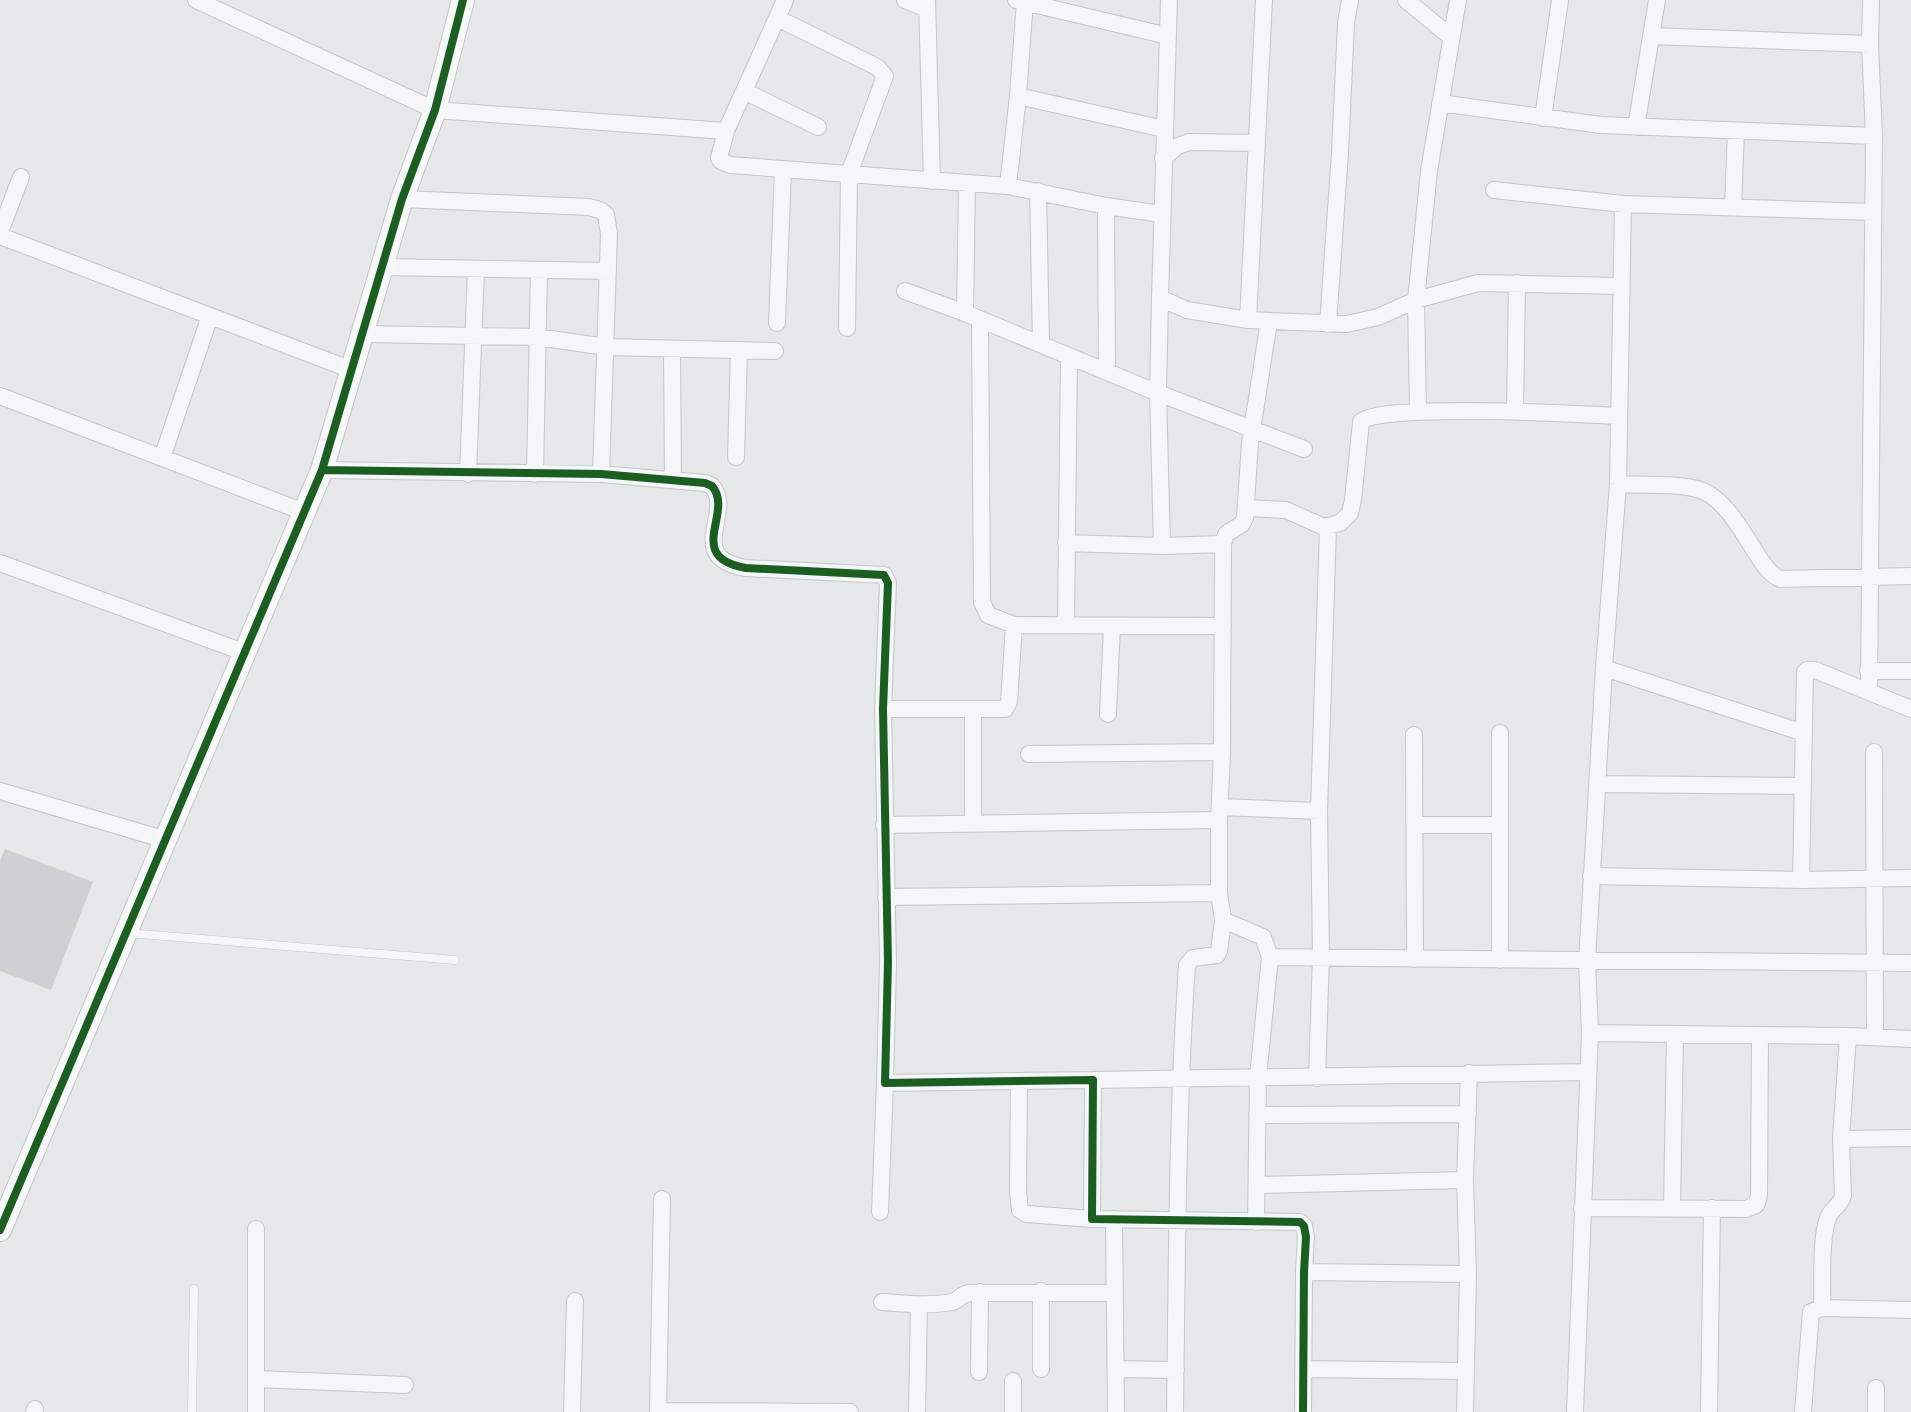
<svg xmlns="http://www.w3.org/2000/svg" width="1911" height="1412" font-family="Raleway,sans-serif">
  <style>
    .building { fill: #ced0d3 }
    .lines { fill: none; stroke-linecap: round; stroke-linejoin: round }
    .lane-casing { stroke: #c4c6c8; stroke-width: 9 }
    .street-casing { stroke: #c4c6c8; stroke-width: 18 }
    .secondary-casing { stroke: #c4c6c8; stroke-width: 24 }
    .lane { stroke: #f5f6f7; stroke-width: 8 }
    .street { stroke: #f5f6f7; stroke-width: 16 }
    .secondary { stroke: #f8f8f8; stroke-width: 22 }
    .cycleway-casing { stroke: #f4f6f9; stroke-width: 11 }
    .cycleway { stroke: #1b5e20; stroke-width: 8 }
  </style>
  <rect width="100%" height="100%" fill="#e6e8ea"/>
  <path class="building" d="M5,849L93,882L51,990L0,971V861Z"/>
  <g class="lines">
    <defs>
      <path id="lane" d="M128,933L455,960
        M192,1412L194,1289"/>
      <path id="street" d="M196,0L435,110L726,131L719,158L721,161L730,165L1008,186L1106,206L1107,371
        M905,0L927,9
        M927,0L932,181
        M1016,0L1168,36
        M1406,0L1451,37
        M777,18L877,67L885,76L849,174L847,328
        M1651,36L1870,44
        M744,91L818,127
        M1018,96L1164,129
        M1440,103L1601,125L1874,136
        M1543,118L1560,0
        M1636,127L1657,0
        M726,131L785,0
        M1163,158L1178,146L1189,142L1257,143
        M1008,186L1018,96L1025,0
        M1494,190L1623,204L1873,212
        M1038,191L1041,344
        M402,199L589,207L600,210L606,215L609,234L601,474
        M1106,206L1161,214
        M1733,207L1736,131
        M0,232L21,177
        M0,236L352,370
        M382,267L608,271
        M905,291L965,313L1158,393L1304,449
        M1160,298L1187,310L1248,320L1347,324L1378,317L1416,300L1478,283L1621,286
        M965,313L967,184
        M980,320L982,602L988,615L1014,625L1223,626
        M1248,320L1264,0
        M777,323L783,170
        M1328,324L1340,153L1346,23L1350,0
        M362,334L537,337L606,347L775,351
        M672,349L673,480
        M0,396L304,512
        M1515,411L1517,283
        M1418,412L1416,300L1429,171L1458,0
        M736,457L739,350
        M162,458L210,316
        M322,470L601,474L705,483L712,486C735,512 683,557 746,568L884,575L888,583L883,709L888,962L885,1083L1093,1080L1092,1219L1300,1222L1304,1226L1306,1237L1304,1272L1303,1412
        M468,474L476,269
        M535,474L539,270
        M1618,484C1640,485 1684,483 1703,491C1724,500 1739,526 1751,545C1759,557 1767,573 1780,579L1911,576
        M1246,508L1286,510L1324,527L1340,523L1350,513L1353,500L1361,422C1376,403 1584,414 1618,416
        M1066,543L1162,546L1223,544
        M1162,546L1158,393L1160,298L1169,0
        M0,563L246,653
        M1066,624L1069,356
        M1604,668L1804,733
        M1868,671H1911
        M1869,690L1874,136L1870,44L1871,0
        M883,709H1005L1009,702L1014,625
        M973,710V823
        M1108,714L1112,626
        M1500,733V960
        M1414,735L1415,959
        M1874,752L1875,1037
        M1029,754L1222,752
        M1598,784L1803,786
        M0,791L166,840
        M1220,807L1319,811
        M884,825L1219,820
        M1415,825H1500
        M1591,876L1801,880L1911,878
        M1801,880L1805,672L1807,670H1815L1911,709
        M886,897L1219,893
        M1223,920L1263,937L1270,957L1911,963
        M1590,1033L1848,1036L1911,1039
        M1317,1078L1321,956L1319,811L1328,527
        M1093,1080L1588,1072
        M1019,1081L1018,1192L1020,1210L1027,1214L1092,1219
        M1257,1115L1468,1114
        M1841,1139L1911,1138
        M1257,1185L1465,1180
        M1582,1208L1746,1209L1756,1205L1759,1196L1760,1035
        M1672,1208L1675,1034
        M880,1212L885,1083
        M1114,1219L1116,1412
        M1256,1222L1258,1077L1270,957
        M1304,1272L1468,1274
        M882,1302C906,1304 929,1306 952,1302C958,1301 961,1294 969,1293H1114
        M1822,1308C1823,1285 1820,1238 1828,1218C1831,1209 1840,1206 1843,1196L1841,1139L1848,1036
        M1041,1369V1291
        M1116,1369L1176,1370
        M1303,1369L1465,1371
        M979,1372L980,1292
        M256,1379L405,1385
        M1013,1381V1412
        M658,1411L850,1412
        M34,1412L35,1409
        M256,1412V1229
        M572,1412L575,1301
        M658,1412L662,1199
        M917,1412L919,1305
        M1175,1412C1177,1263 1177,1114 1187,965L1193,958L1217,955L1219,951L1223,920L1219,893V820L1222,752L1223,544L1226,534L1242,524L1245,518L1250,443L1269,321
        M1465,1412L1468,1274L1465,1180L1469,1073
        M1575,1412L1590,1033L1587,961L1604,668L1618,484L1623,204
        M1709,1412L1712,1208
        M1803,1412L1811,1312L1822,1308L1911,1310
        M1876,1412V1388"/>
      <path id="secondary" d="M0,1230L322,470L402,199L435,110L463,0"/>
    </defs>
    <use href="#lane" class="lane-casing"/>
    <use href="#street" class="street-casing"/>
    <use href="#secondary" class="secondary-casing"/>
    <use href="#lane" class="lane"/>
    <use href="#street" class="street"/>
    <use href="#secondary" class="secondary"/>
    <defs>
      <path id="cycleway" d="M322,470L601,474L705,483L712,486C735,512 683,557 746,568L884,575L888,583L883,709L888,962L885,1083L1093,1080L1092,1219L1300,1222L1304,1226L1306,1237L1304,1272L1303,1412
        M0,1230L322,470L402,199L435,110L463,0"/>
    </defs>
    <use href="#cycleway" class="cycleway-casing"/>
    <use href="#cycleway" class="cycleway"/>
  </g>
</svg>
